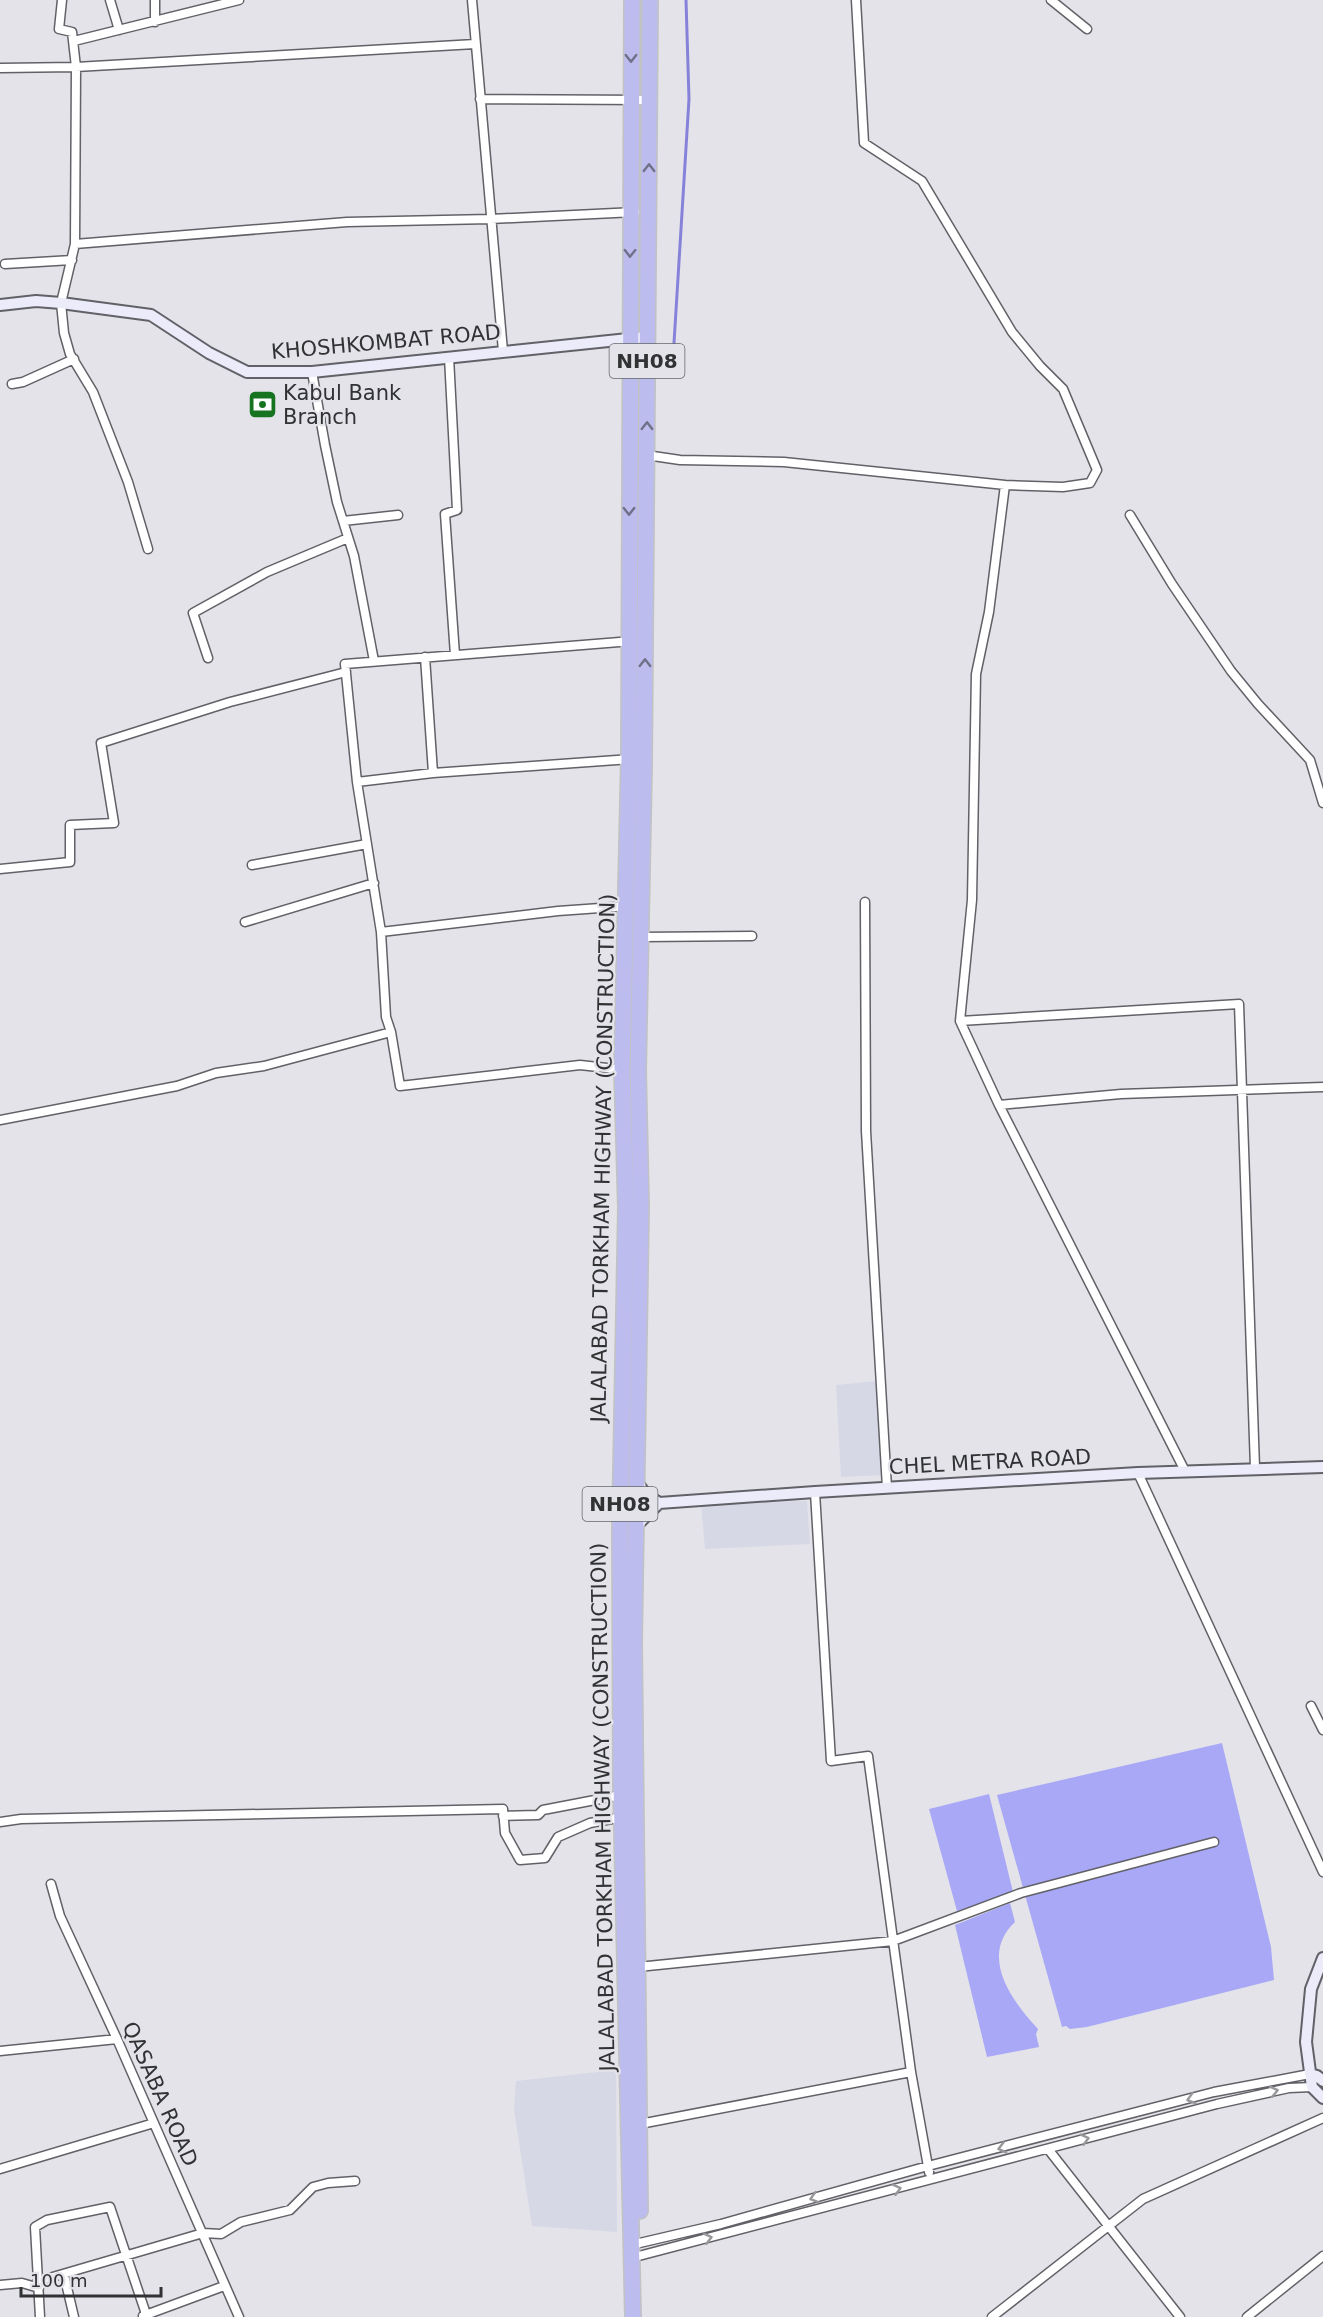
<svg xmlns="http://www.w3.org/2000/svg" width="1323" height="2317" font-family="'DejaVu Sans',sans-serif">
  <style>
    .built { fill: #d7d8e6 }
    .green { fill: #a9a8f6 }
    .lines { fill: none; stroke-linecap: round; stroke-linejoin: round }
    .stream { stroke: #8682d9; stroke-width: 3 }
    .street-casing { stroke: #616167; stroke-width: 11 }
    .secondary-casing { stroke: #616167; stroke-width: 14 }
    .highway-casing { stroke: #c1c2c2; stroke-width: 18 }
    .street { stroke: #fff; stroke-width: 8 }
    .secondary { stroke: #ebebfa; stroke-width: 10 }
    .highway { stroke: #bcbdee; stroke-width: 15 }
    .oneway { stroke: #707188 }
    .oneway2 { stroke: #98989a }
    .labels { text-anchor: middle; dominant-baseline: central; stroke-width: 4.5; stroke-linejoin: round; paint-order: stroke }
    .shield { fill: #e3e3e9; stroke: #66676a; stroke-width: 1.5 }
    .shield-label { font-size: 20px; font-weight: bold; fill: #313234 }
    .street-label { font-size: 21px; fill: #313234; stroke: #e3e3e9 }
    .poi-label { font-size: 21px; fill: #313234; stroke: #e3e3e9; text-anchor: start }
  </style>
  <rect width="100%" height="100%" fill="#e3e3e9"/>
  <path class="built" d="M877,1381L885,1475L841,1477L836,1385Z
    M807,1501L810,1544L705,1549L701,1503Z
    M616,2070L617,2232L532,2226L514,2110L516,2081Z"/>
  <path class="green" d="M1222,1743L1271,1947L1274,1980L1087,2027L1070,2029L1066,2026L1062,2027L997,1795Z
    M989,1794L1013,1892L957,1911L929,1809Z
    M1010,1903L1015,1922C979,1956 1011,2000 1038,2029L1036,2034L1039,2047L987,2057L955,1925Z"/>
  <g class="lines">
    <path class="stream" d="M674,343L689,99L686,0"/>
    <defs>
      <path id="street" d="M62,0L59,29L72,32L76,67L75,244L61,303L64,333L70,354L93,392L128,482L148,549
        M110,0L119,30
        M472,0L503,351
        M1051,0L1087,29
        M155,22V0
        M74,41L239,0
        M0,68L76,67L475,44
        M480,99L650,100
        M75,244L347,222L491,219L635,212
        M5,264L72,260
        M449,357L457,510L445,514L455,655
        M312,372L325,445L337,502L354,556L374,661
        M12,384L23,382L74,359
        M646,455L680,460L784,462L1005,485L1063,487L1090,483L1097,470L1063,389L1040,366L1012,332L922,181L864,143L856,0
        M1005,485L989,612L976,674L972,900L960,1021L999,1105L1185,1471
        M1130,515L1172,584L1231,671L1258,704L1310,760L1323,803
        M343,521L398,515
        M425,657L433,773
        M208,658L193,613L267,572L348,538
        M357,782L433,773L631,759
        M252,865L367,844
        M0,869L70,862V825L114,823L101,743L230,702L346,672
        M865,902L866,1131L887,1488
        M245,922L374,883
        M381,932L558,911L628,906
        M642,937L752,936
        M960,1021L1239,1004L1255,1468
        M625,1070L580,1065L400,1086L391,1032L386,1017L381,932L357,782L345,664L632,641
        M999,1105L1121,1094L1323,1087
        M0,1120L177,1086L216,1073L264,1066L391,1032
        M1138,1473L1323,1872
        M815,1492L831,1761L868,1756L911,2072
        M1311,1706L1323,1730
        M503,1816L538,1815L543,1810L621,1795
        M0,1822L21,1819L503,1809L505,1833L520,1860L545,1858L558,1837L590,1823L623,1817
        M51,1884L60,1916L117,2039L239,2317
        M638,1967L893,1941L1021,1893L1214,1842
        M0,2051L117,2039
        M640,2124L911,2072L929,2172
        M1048,2149L1180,2317
        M0,2169L154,2123
        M631,2245L721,2224L928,2166L1214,2092L1310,2074
        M631,2258L1217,2104L1289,2088L1312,2087
        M64,2275L74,2317
        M39,2281L203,2233L221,2234L241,2222L290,2210L313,2187L328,2183L355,2181
        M0,2285L22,2283L39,2288
        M143,2316L224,2286
        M40,2317L35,2227L47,2220L110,2207L145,2311V2317
        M992,2317L1143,2199L1323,2118
        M1247,2317L1323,2256"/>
      <path id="secondary" d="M0,305L36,301L61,303L151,315L209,353L247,372H312L647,337
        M637,1482L645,1494L659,1503
        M659,1503L815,1492L1138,1473L1323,1467
        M635,1527L659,1503
        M1323,1958L1311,1989L1306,2042L1312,2087L1323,2098
        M1310,2074L1317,2076L1323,2081"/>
      <path id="highway" d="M632,0L629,758L622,1069L626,1208L620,1527L621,1784L633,2317
        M640,2211L634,1641L641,1206L638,1071L644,764L650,0"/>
    </defs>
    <use href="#street" class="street-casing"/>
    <use href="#secondary" class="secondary-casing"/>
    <use href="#highway" class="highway-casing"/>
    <use href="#street" class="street"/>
    <use href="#secondary" class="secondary"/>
    <use href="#highway" class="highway"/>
  </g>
  <defs><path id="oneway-chevron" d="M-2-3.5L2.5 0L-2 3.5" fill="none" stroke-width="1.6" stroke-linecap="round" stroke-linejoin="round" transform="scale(1.5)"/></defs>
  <g class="oneway">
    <use href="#oneway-chevron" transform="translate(631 58) rotate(90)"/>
    <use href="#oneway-chevron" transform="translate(649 168) rotate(-90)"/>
    <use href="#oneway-chevron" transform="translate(630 253) rotate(91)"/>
    <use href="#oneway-chevron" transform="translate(647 426) rotate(-89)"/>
    <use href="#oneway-chevron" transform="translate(629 511) rotate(90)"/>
    <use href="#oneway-chevron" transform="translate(645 663) rotate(-90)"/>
  </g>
  <g class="oneway2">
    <use href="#oneway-chevron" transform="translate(1274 2091) rotate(-13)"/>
    <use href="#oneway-chevron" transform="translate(1191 2099) rotate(164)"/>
    <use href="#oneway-chevron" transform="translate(1085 2139) rotate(-15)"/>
    <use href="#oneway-chevron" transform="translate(1002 2148) rotate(166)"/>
    <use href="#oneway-chevron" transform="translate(897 2189) rotate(-15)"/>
    <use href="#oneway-chevron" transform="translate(814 2198) rotate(164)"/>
    <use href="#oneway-chevron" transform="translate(708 2238) rotate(-15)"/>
  </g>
  <defs>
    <symbol id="bank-square" viewBox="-11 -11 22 22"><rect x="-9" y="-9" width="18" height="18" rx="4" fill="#167320" stroke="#e3e3e9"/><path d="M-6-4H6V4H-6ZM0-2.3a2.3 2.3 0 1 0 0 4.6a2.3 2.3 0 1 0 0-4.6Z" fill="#fff"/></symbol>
  </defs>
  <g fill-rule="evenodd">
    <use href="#bank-square" x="246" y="388" width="33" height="33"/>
  </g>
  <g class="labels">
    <g class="shield">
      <rect x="609.5" y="344" width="75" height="34" rx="4.5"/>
      <rect x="582.5" y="1487" width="75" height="34" rx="4.5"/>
    </g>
    <g class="shield-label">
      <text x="647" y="361">NH08</text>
      <text x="620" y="1504">NH08</text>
    </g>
    <g class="street-label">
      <text transform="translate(386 342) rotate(-5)">KHOSHKOMBAT ROAD</text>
      <text transform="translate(603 1158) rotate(-89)">JALALABAD TORKHAM HIGHWAY (CONSTRUCTION)</text>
      <text transform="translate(990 1462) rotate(-3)">CHEL METRA ROAD</text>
      <text transform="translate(603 1807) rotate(-91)">JALALABAD TORKHAM HIGHWAY (CONSTRUCTION)</text>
      <text transform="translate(160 2094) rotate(66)">QASABA ROAD</text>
    </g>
    <g class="poi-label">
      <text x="283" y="393">Kabul Bank<tspan x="283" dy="24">Branch</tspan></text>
    </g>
  </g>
  <path d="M21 2287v9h140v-9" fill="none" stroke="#313234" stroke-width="3"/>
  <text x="30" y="2287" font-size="18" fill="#313234" stroke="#e3e3e9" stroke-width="4.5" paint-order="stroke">100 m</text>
</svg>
